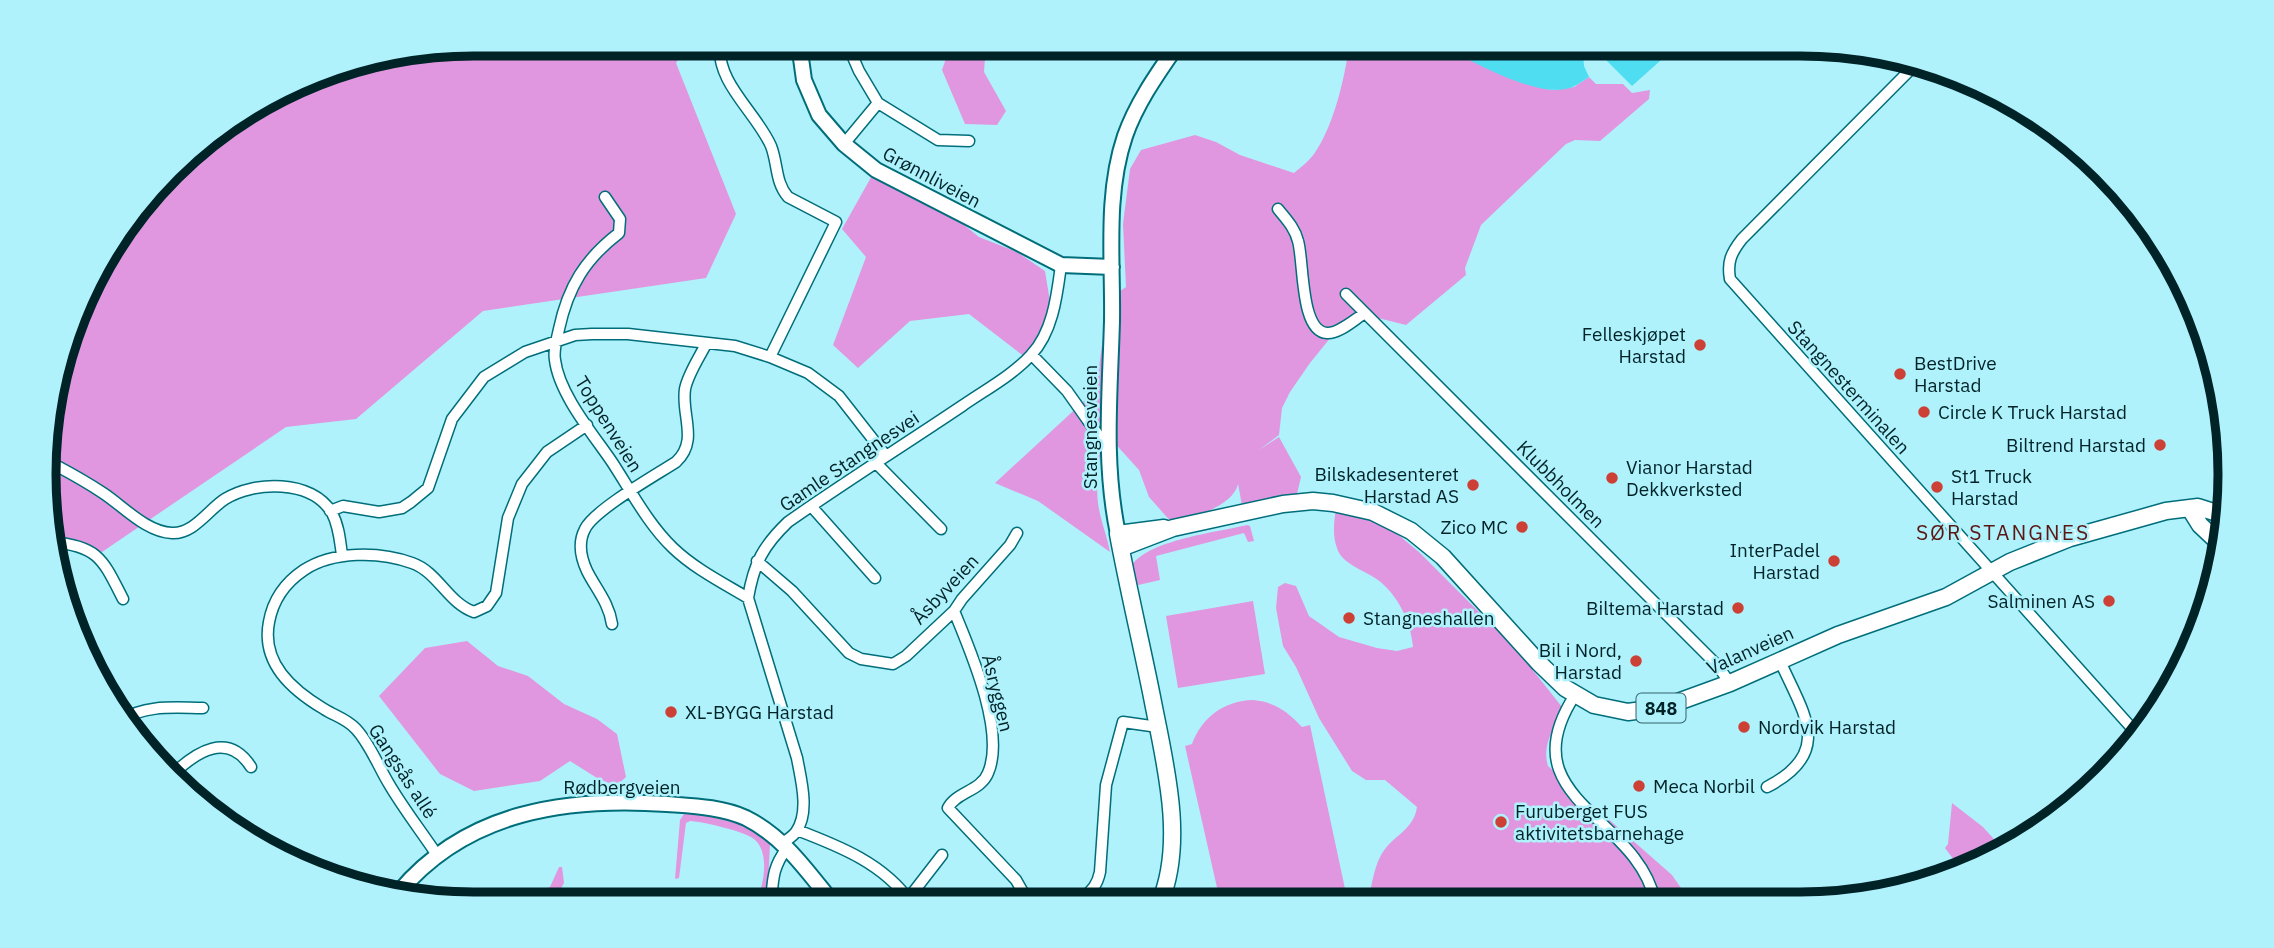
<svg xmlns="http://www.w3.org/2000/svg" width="2274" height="948" font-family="'IBM Plex Sans',sans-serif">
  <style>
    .green { fill: #e197df }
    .water { fill: #4eddf1 }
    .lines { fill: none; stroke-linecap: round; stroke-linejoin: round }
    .street-casing { stroke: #006e7a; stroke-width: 13 }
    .secondary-casing { stroke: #006e7a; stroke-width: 18 }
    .primary-casing { stroke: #006e7a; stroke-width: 19 }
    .street { stroke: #fff; stroke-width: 10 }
    .secondary { stroke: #fff; stroke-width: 14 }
    .primary { stroke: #fff; stroke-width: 16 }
    .poi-dot { fill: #cd4036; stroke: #aff2fc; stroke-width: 2.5 }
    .labels { text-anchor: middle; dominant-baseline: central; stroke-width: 5; stroke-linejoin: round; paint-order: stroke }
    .shield { fill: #aff2fc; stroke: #346168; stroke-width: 2 }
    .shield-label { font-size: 18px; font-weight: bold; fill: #002328 }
    .street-label { font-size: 19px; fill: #002328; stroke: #aff2fc }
    .poi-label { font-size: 19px; fill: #002328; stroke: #aff2fc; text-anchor: start }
    .neighbourhood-label { font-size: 21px; letter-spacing: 2px; fill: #5b1713; stroke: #aff2fc }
    .rim { fill: none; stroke: #002328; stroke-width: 9 }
  </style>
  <rect width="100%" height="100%" fill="#aff2fc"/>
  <path class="green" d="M474,44H687L676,63L736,214L706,278L483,311L356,419L286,427L102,552L52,544L47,417L101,259L191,150L335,67Z
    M951,44H986L984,72L1006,111L997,125L965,124L942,70Z
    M1349,44H1438L1497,73L1546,89L1554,90L1574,87L1589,77L1596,84H1623L1632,93L1650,90L1649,99L1600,141L1575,140L1566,144L1481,225L1465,268L1466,275L1406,325L1358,313L1344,321L1310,363L1290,392L1282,408L1279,435L1259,450L1279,437L1301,477L1297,494L1242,505L1238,484C1233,506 1196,515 1178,524H1173L1149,497L1139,470L1110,438C1097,449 1096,486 1098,503C1100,519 1107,536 1110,552L1038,501L995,483L1096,390L1108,299L1126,287L1123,224L1130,169L1141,150L1195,135L1216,142L1240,155L1294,173C1301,167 1309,161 1314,154C1333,128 1346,75 1349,44Z
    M874,172L953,216L979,237L1017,252L1045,271L1051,308L1030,361L969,314L910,321L858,368L833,345L866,257L842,229Z
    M1337,505L1388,526L1420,553L1516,649L1566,712C1552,728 1542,746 1548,766L1672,875L1690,901L1368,902C1372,885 1374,863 1385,849C1397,834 1414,828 1417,807L1385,780H1366L1352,771L1319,718L1296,667L1283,646L1276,608L1278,587L1285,583L1296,586L1309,616L1339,637L1377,648L1397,651L1413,647C1411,622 1397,592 1375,578C1363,570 1341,563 1337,548C1332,535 1334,518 1337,505Z
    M1247,525L1250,526L1254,541L1248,542L1244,533L1156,556L1160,580L1134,586L1132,565C1149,540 1218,532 1247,525Z
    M1253,601L1265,674L1178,688L1166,616Z
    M467,641L498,666L528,676L564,704L597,719L617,734L626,777L616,786L597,778L570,761L540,781L474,791L440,774L379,696L425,648Z
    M1253,700C1275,702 1288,712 1302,727L1310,725L1347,898L1327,902H1224L1218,892L1185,746L1192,744C1202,717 1224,701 1253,700Z
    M1952,803L1983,827L2002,848L1963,872L1945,848L1948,844Z
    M686,811C718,816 746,822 770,844L767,903H756C763,887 771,853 754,839C744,831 704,822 690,821L686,823L679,878L675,879L680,820Z
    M559,867H562L564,883L552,904H519L517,898L550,887Z"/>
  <path class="water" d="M1438,44H1679L1632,86L1602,56L1583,53L1584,66L1589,77C1581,82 1574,88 1565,89C1532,96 1468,59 1438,44Z"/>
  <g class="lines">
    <defs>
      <path id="street" d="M720,44C716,83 756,112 771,146C778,164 775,182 788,197L836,222L770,357
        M853,44L852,55L859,71L878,103L938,140L969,141
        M1917,63L1742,239C1731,253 1727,262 1730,279L2138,735
        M844,144L878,103
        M605,197L620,219L619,233C585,259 568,287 559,329C557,339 553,350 555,360C559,394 593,434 612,462C631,491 648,524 673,548C695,569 723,583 748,598
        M1278,209C1286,219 1295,228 1298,241C1304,261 1300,332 1327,333C1339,334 1355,319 1365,313
        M1346,294L1717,665L1730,683
        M1032,355L1067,391L1108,449
        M876,463L941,529
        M49,464L57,466C72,474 88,483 103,493C123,506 146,532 172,533C194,534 208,510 225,499C254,481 312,479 332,513C339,526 340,541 342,555
        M811,506L875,578
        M330,511L343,506L379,512L402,508L411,502L428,488L452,419L484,377L525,352L575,335L592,334H628L735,346L770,357L808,373L839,396L886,456
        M52,542C99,546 103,560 123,599
        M757,561L792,591L849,653L861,659L893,664L906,656L954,611L962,599L1010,545L1017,533
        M954,611C970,650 1006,732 988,773C981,791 956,792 948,808L1016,880L1029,903
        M612,624C609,603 596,589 587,571C581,558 578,542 585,529C594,510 656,475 676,462C699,441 681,415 685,389C688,374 699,358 706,344
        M1575,695C1507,799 1637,815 1655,901
        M122,720C146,704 177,708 203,708
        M173,774C196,752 228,731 251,767
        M1767,787C1835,752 1803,713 1780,661
        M797,830C839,846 885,864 911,903
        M783,843C787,840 793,836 796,832C810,812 801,780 797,758L748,598C754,563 763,546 788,522C845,482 904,445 962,406C985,390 1013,375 1031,355C1053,332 1057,295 1061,265
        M437,855C421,831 403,808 389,784C378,766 370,744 356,729C347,719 335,716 324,709C292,690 261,663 269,622C273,600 286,582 304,570C333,551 379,551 412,563C438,572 448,603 474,612L487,606L496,593L508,518L522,484L547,452L587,425
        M908,899L942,855
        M771,903C773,880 772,868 787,848
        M923,903H939
        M1048,903C1072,901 1094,901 1100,872L1106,785L1123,722L1158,727"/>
      <path id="secondary" d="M799,44L804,80L819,115L844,144L876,170L1061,265L1112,267
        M1118,534C1103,462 1110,394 1112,321C1113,260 1105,195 1125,136C1137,102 1158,73 1178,44
        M399,892C467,811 567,797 667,804C693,806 722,807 746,818C784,837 807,871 833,903"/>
      <path id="primary" d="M2190,509L2200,525L2217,541
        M1121,548L1173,528L1283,504L1313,501L1333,503L1373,512L1411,531L1443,557L1539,663L1565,688L1594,705L1628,712L1664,707L1730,683L1838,635L1946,597L2010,562L2070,538L2166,511L2198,507L2220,514
        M1160,902C1186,840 1164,760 1152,697C1141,642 1128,588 1118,534L1164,528"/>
    </defs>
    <use href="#street" class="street-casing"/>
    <use href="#secondary" class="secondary-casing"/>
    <use href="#primary" class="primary-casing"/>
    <use href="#street" class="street"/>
    <use href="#secondary" class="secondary"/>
    <use href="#primary" class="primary"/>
  </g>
  <g class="poi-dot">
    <circle cx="1700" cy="345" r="7"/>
    <circle cx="1900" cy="374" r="7"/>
    <circle cx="1924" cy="412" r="7"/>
    <circle cx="2160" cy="445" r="7"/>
    <circle cx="1612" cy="478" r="7"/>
    <circle cx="1473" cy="485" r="7"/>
    <circle cx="1937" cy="487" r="7"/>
    <circle cx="1522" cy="527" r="7"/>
    <circle cx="1834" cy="561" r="7"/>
    <circle cx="2109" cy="601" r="7"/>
    <circle cx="1738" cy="608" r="7"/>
    <circle cx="1349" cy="618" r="7"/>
    <circle cx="1636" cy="661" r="7"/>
    <circle cx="671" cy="712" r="7"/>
    <circle cx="1744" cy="727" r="7"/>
    <circle cx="1639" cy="786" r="7"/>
    <circle cx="1501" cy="822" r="7"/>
  </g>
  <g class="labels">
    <rect class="shield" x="1636.5" y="693.5" width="49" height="29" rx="5"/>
    <g class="shield-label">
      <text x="1661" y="708">848</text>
    </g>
    <g class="street-label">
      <text transform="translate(932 177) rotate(28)">Grønnliveien</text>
      <text transform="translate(1849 387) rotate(48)">Stangnesterminalen</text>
      <text transform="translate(609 424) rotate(58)">Toppenveien</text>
      <text transform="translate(1090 427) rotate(-90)">Stangnesveien</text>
      <text transform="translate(849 461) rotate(-34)">Gamle Stangnesvei</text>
      <text transform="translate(1561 484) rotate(45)">Klubbholmen</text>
      <text transform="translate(945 589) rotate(-47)">Åsbyveien</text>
      <text transform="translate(1750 650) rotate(-24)">Valanveien</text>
      <text transform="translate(998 693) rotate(76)">Åsryggen</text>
      <text transform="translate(403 771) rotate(57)">Gangsås allé</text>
      <text x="622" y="787">Rødbergveien</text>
    </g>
    <g class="poi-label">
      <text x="1686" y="334" text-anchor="end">Felleskjøpet<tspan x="1686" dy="22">Harstad</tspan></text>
      <text x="1914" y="363">BestDrive<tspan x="1914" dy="22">Harstad</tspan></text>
      <text x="1938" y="412">Circle K Truck Harstad</text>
      <text x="2146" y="445" text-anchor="end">Biltrend Harstad</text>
      <text x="1626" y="467">Vianor Harstad<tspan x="1626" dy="22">Dekkverksted</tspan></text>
      <text x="1459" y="474" text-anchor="end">Bilskadesenteret<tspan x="1459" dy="22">Harstad AS</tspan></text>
      <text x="1951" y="476">St1 Truck<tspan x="1951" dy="22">Harstad</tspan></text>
      <text x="1508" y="527" text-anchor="end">Zico MC</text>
      <text x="1820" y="550" text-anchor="end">InterPadel<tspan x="1820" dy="22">Harstad</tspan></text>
      <text x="2095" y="601" text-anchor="end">Salminen AS</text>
      <text x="1724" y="608" text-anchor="end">Biltema Harstad</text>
      <text x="1363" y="618">Stangneshallen</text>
      <text x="1622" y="650" text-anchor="end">Bil i Nord,<tspan x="1622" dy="22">Harstad</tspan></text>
      <text x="685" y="712">XL-BYGG Harstad</text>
      <text x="1758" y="727">Nordvik Harstad</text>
      <text x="1653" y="786">Meca Norbil</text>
      <text x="1515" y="811">Furuberget FUS<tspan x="1515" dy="22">aktivitetsbarnehage</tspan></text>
    </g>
    <g class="neighbourhood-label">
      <text x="2003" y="532">SØR STANGNES</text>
    </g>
  </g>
  <path d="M0 0H2274V948H0ZM474 56H1800A418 418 0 0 1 2218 474V474A418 418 0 0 1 1800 892H474A418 418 0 0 1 56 474V474A418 418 0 0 1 474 56Z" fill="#aff2fc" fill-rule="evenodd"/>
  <path class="rim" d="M474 56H1800A418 418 0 0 1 2218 474V474A418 418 0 0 1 1800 892H474A418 418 0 0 1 56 474V474A418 418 0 0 1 474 56Z"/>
</svg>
